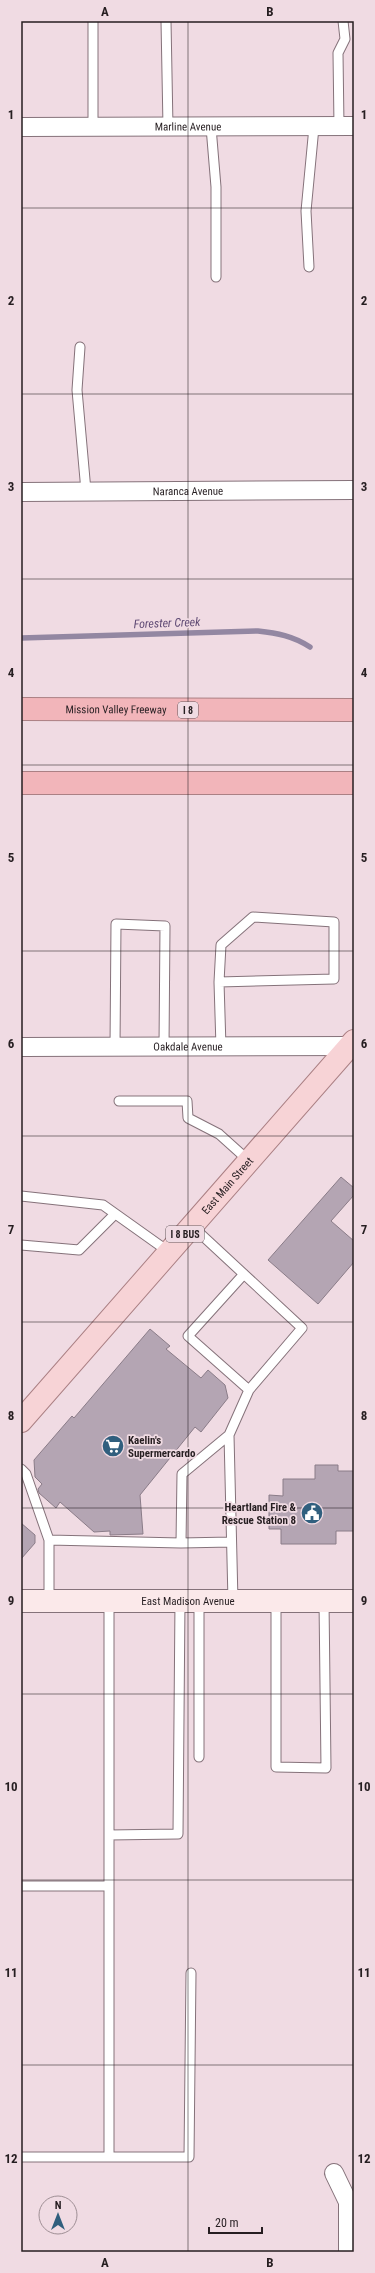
<svg xmlns="http://www.w3.org/2000/svg" width="375" height="2273" font-family="'Roboto Condensed',sans-serif">
	<rect width="100%" height="100%" fill="#f0dbe3"/>
	<g fill="none" stroke-linecap="round" stroke-linejoin="round">
		<path stroke="#9387a2" stroke-width="5.5" d="M21 638 258 631C277 633 293 636 310 647"/>
	</g>
	<path fill="#b4a5b3" stroke="#8a7c88" d="M341 1177 354 1188V1195L331 1221 354 1241V1262L318 1304 268 1260Z
		M150 1329 170 1346 166 1349 201 1378 208 1370 225 1385 228 1398 201 1432 195 1427 140 1495 143 1534 110 1535V1531L94 1532 60 1502 56 1508 39 1493 38 1489 42 1484 35 1477 34 1460 72 1416 74 1418Z
		M315 1465H338V1471H354V1531H336V1544H281V1529H269V1495L283 1496V1479H315Z
		M21 1523 35 1535V1543L21 1559Z"/>
	<g fill="none" stroke-linecap="round" stroke-linejoin="round">
		<g stroke="#85727a" stroke-width="11">
			<path id="lane" d="M93 21V127
				M166 21 168 127
				M339 126 338 53 345 39 343 21
				M211 127 216 187V277
				M309 267 306 211 314 127
				M80 347 77 390 86 491
				M219 982 334 979V922L253 917 221 945 219 982 221 1047
				M115 1047 116 924 165 926 164 1047
				M119 1101H187L188 1118 219 1134 249 1161
				M21 1196 103 1205 169 1252
				M192 1226 302 1328 249 1390 229 1435 233 1601
				M21 1245 79 1250 115 1214
				M244 1274 188 1336 249 1390
				M229 1435 182 1474 181 1543 231 1542
				M21 1469 26 1474 49 1540 181 1543
				M49 1601V1540
				M109 1601V2157
				M199 1601V1757
				M276 1601V1767L326 1768 324 1601
				M109 1835 178 1834 180 1601
				M21 1886H109
				M21 2157H189L191 1973"/>
		</g>
		<g stroke="#85727a" stroke-width="20">
			<g id="street">
				<path id="s1" d="M21 127 354 126"/>
				<path id="s2" d="M21 492 354 490"/>
				<path id="s3" d="M21 1047 354 1046"/>
				<path d="M334 2173 348 2202V2252"/>
			</g>
		</g>
		<g stroke="#85727a" stroke-width="24">
			<g id="secondary">
				<path id="s4" d="M21 1601H354"/>
			</g>
		</g>
		<g stroke="#ab8084" stroke-width="24">
			<g id="primary">
				<path id="s5" d="M21 1421 354 1041"/>
			</g>
		</g>
		<g stroke="#ab8084" stroke-width="24">
			<g id="highway">
				<path id="s6" d="M21 709 354 710"/>
				<path d="M21 783H354"/>
			</g>
		</g>
		<use href="#lane" stroke="#fff" stroke-width="9"/>
		<use href="#street" stroke="#fff" stroke-width="18"/>
		<use href="#secondary" stroke="#fbe9ea" stroke-width="22"/>
		<use href="#primary" stroke="#f7d3d6" stroke-width="22"/>
		<use href="#highway" stroke="#f2b5ba" stroke-width="22"/>
	</g>
	<path fill="none" stroke="#261e21" stroke-width="1" stroke-opacity="0.55" d="M188 21V2252M21 208H354M21 394H354M21 579H354M21 765H354M21 951H354M21 1136H354M21 1322H354M21 1508H354M21 1694H354M21 1880H354M21 2065H354"/>
	<defs>
		<g id="supermarket-disc" transform="scale(1.15)"><circle r="9.5" fill="#305f7e" stroke="#f0dbe3"/><path d="M-6-5.5h2.5l.6 2H6L4.5 2H-2.5L-4.4-4H-6ZM-1.5 3.2a1.3 1.3 0 1 0 .1 0ZM3 3.2a1.3 1.3 0 1 0 .1 0Z" fill="#fff"/></g>
		<g id="civic-disc" transform="scale(1.15)"><circle r="9.5" fill="#305f7e" stroke="#f0dbe3"/><path d="M-.6-6.5H3V-4.5H.6V-3L4-1V1h2V6H-6V1h2V-1L-.6-3ZM-1.2 2.5V6h2.4V2.5Z" fill="#fff"/></g>
	</defs>
	<g fill-rule="evenodd">
		<use href="#supermarket-disc" x="113" y="1446"/>
		<use href="#civic-disc" x="312" y="1513"/>
	</g>
	<g text-anchor="middle" dominant-baseline="central" stroke-width="3.5" stroke-linejoin="round" paint-order="stroke">
		<g fill="#f0dbe3" stroke="#63575b" stroke-width="1">
			<rect x="178" y="702" width="20" height="16" rx="3"/>
			<rect x="166" y="1226" width="38" height="16" rx="3"/>
		</g>
		<g font-size="10" font-weight="bold" fill="#261e21">
			<text x="188" y="710">I 8</text>
			<text x="185" y="1234">I 8 BUS</text>
		</g>
		<g font-size="11" fill="#261e21" stroke="#f0dbe3">
			<text stroke="none"><textPath href="#s1" startOffset="167">Marline Avenue</textPath></text>
			<text stroke="none"><textPath href="#s2" startOffset="167">Naranca Avenue</textPath></text>
			<text stroke="none"><textPath href="#s6" startOffset="95">Mission Valley Freeway</textPath></text>
			<text stroke="none"><textPath href="#s3" startOffset="167">Oakdale Avenue</textPath></text>
			<text stroke="none"><textPath href="#s5" startOffset="313">East Main Street</textPath></text>
			<text stroke="none"><textPath href="#s4" startOffset="167">East Madison Avenue</textPath></text>
		</g>
		<g font-size="11" font-weight="bold" fill="#261e21" stroke="#f0dbe3" text-anchor="start">
			<text x="128" y="1440">Kaelin's<tspan x="128" dy="13">Supermercardo</tspan></text>
			<text x="296" y="1507" text-anchor="end">Heartland Fire &amp;<tspan x="296" dy="13">Rescue Station 8</tspan></text>
		</g>
		<g font-size="12" font-style="italic" fill="#5e4973" stroke="#f0dbe3">
			<text transform="translate(167 623) rotate(-2)">Forester Creek</text>
		</g>
	</g>
	<rect width="375" height="2273" fill="none" stroke="#f0dbe3" stroke-width="44"/>
	<g transform="translate(58 2215)"><circle r="19" fill="#f0dbe3" stroke="#9f8f95"/>
	<path d="M0-3L7 15L0 10L-7 15Z" fill="#305f7e"/>
	<text y="-6" font-size="11" font-weight="bold" text-anchor="middle" fill="#261e21">N</text>
	</g>
	<path d="M209 2227v6h53v-6" fill="none" stroke="#261e21" stroke-width="2"/>
	<text x="215" y="2227" font-size="12" fill="#261e21" stroke="#f0dbe3" stroke-width="3" paint-order="stroke">20 m</text>
	<rect x="22" y="22" width="331" height="2229" fill="none" stroke="#261e21" stroke-width="1.5"/>
	<g font-size="13" text-anchor="middle" font-weight="bold" fill="#261e21">
		<text x="105" y="16">A</text>
		<text x="270" y="16">B</text>
		<text x="11" y="119">1</text>
		<text x="364" y="119">1</text>
		<text x="11" y="305">2</text>
		<text x="364" y="305">2</text>
		<text x="11" y="491">3</text>
		<text x="364" y="491">3</text>
		<text x="11" y="677">4</text>
		<text x="364" y="677">4</text>
		<text x="11" y="862">5</text>
		<text x="364" y="862">5</text>
		<text x="11" y="1048">6</text>
		<text x="364" y="1048">6</text>
		<text x="11" y="1234">7</text>
		<text x="364" y="1234">7</text>
		<text x="11" y="1420">8</text>
		<text x="364" y="1420">8</text>
		<text x="11" y="1605">9</text>
		<text x="364" y="1605">9</text>
		<text x="11" y="1791">10</text>
		<text x="364" y="1791">10</text>
		<text x="11" y="1977">11</text>
		<text x="364" y="1977">11</text>
		<text x="11" y="2163">12</text>
		<text x="364" y="2163">12</text>
		<text x="105" y="2267">A</text>
		<text x="270" y="2267">B</text>
	</g>
</svg>
